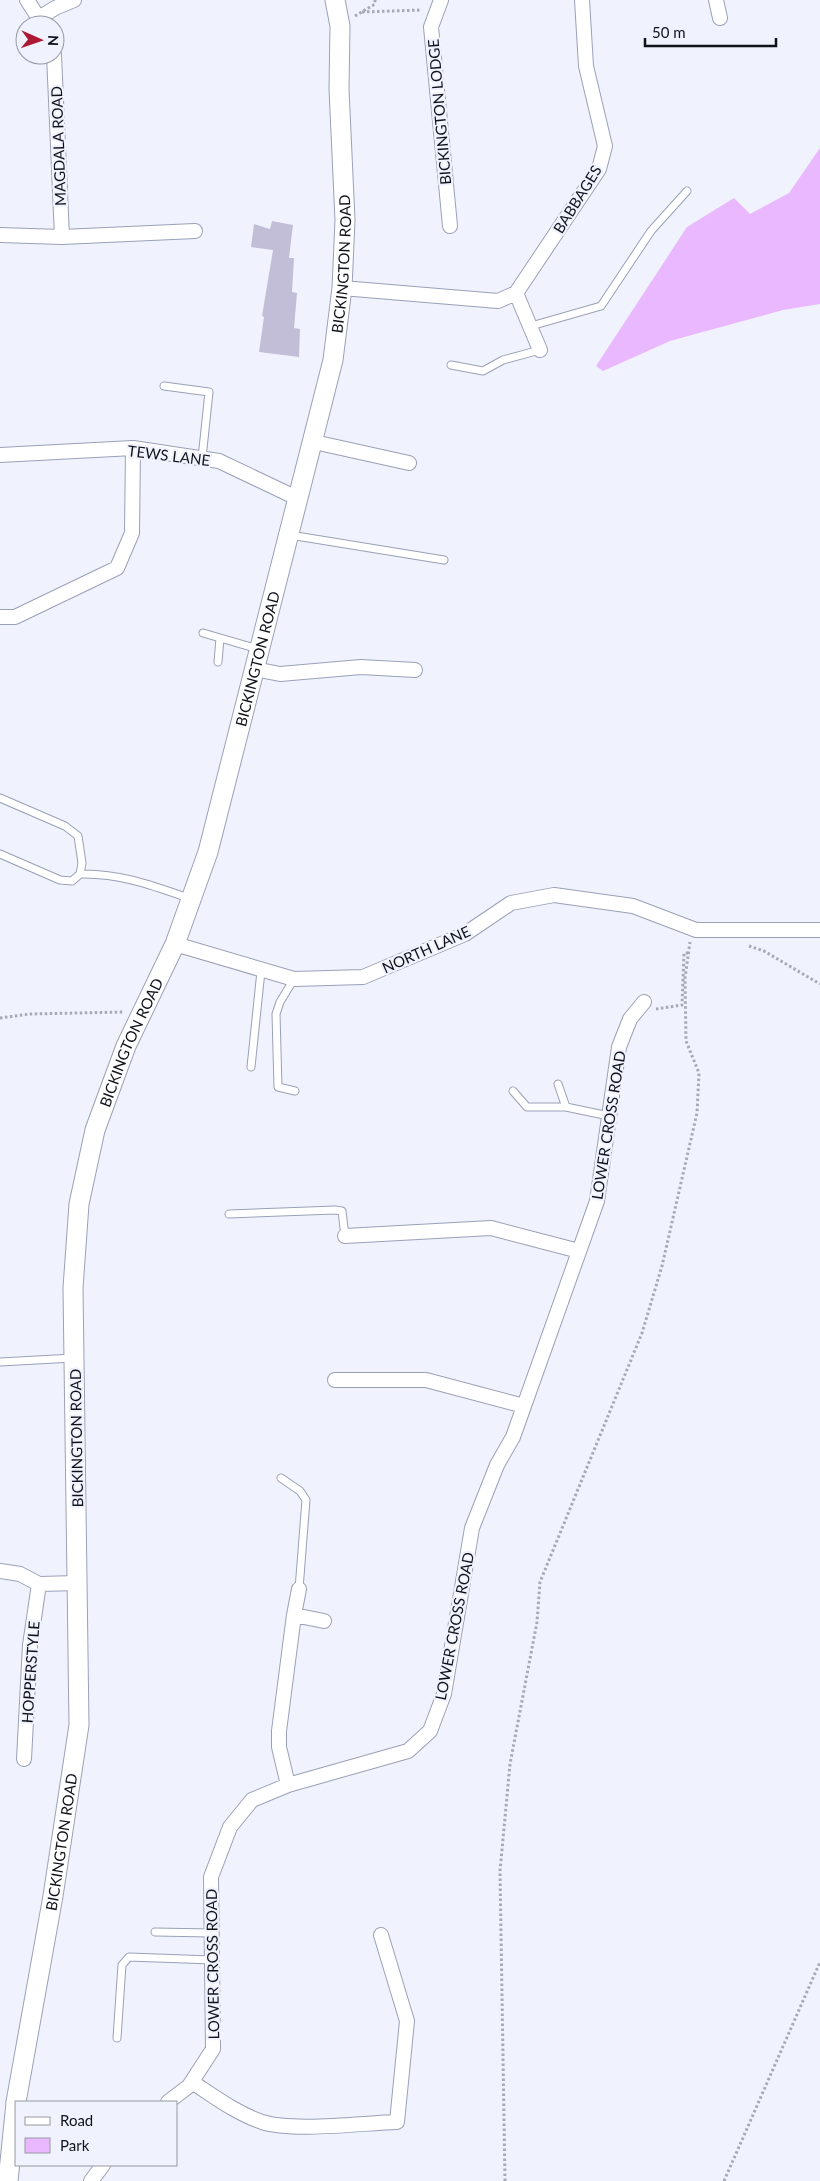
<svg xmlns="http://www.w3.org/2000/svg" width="820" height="2181" font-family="Lato,sans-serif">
	<rect width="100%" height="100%" fill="#f0f3fd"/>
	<path fill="#e9b8fe" d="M820 148V304L783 310 670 341 603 371 596 366 687 227 734 198 750 214 789 193Z"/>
	<path fill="#c3bed7" d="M272 221 293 225 289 258H294L292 292 297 293 294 328 300 329 299 357 259 352 264 317 262 316 273 250 251 247 254 224 270 229Z"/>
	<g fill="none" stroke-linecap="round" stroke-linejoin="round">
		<g stroke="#9aa0b7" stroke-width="9">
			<path id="service" d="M531 326 601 306 651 231 687 191
				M451 365 483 371 503 360 540 350
				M164 386 209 392 202 458
				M290 535 444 560
				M203 633 258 649
				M218 662 220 638
				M0 798 65 826 78 836 82 863 80 874 72 881 60 880 0 854
				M80 874C120 873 154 886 191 899
				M294 979 280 1002 276 1014 278 1087 295 1091
				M251 1067 261 971
				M558 1084 566 1107
				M513 1091 527 1107H566L609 1116
				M229 1214 335 1210 342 1211 345 1236
				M0 1362 73 1358
				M281 1478 300 1491 306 1500 299 1589
				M155 1932 211 1933
				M117 2038 122 1965 129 1957 212 1960"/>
		</g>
		<g stroke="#9aa0b7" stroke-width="16">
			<path id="minor" d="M27 0 43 25
				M441 0 431 27 450 226
				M716 0 720 18
				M39 18 55 8 74 0
				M54 55 62 237 195 231
				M0 235 62 237
				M342 288 498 301 516 293 599 169 605 146 586 66 582 0
				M516 293 540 350
				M314 442 409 463
				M0 455 133 448 219 461 299 499
				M0 617H15L117 568 132 533 133 448
				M255 669 280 674 361 667 415 670
				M175 944 294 979 363 977 465 934 511 903 554 895 633 906 696 930H820
				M345 1236 491 1228 579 1251
				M335 1380H426L524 1406
				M0 1571 20 1574 39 1584 78 1583
				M299 1589 294 1615 324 1621
				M24 1759 30 1645 39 1584
				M288 1785 279 1747V1731L294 1615
				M192 2082C215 2097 236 2113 262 2122 294 2132 362 2123 397 2122L407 2021 381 1935
				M168 2102 189 2086 213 2049 211 1877 230 1827 252 1800 288 1785 408 1751 430 1731 444 1694 472 1528 497 1465 513 1437 597 1201 619 1047 630 1019 644 1002
				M91 2181 103 2165"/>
		</g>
		<g stroke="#9aa0b7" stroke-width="21">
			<g id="secondary">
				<path id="s1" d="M16 2102 53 1896 79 1725 73 1288 79 1204 95 1130 126 1046 175 944 208 852 333 360 342 288 345 220 339 89 340 26 335 0"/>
				<path d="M8 2181 16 2103"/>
			</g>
		</g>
		<path stroke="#a7aab3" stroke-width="3" stroke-dasharray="2.5 2.5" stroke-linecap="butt" d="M362 12 422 10
			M355 16 375 4V0
			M749 946 764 951 820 984
			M656 1009 682 1005 684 953H689
			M0 1018 30 1014 124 1012
			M505 2181 500 1871 510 1764 537 1622 540 1582 642 1333 662 1266 697 1113 699 1073 686 1041 685 978 690 942
			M724 2181 820 1962"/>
		<use href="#service" stroke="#fff" stroke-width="7"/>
		<use href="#minor" stroke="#fff" stroke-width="14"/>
		<use href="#secondary" stroke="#fff" stroke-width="19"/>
	</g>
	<g text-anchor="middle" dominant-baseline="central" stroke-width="4.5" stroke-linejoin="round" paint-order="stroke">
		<g font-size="15" fill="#10121a" stroke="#f0f3fd">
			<text transform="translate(439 112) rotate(-95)">BICKINGTON LODGE</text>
			<text transform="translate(58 146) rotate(-92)">MAGDALA ROAD</text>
			<text transform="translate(577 199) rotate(-58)">BABBAGES</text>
			<text stroke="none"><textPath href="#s1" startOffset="1884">BICKINGTON ROAD</textPath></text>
			<text transform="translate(169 455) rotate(7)">TEWS LANE</text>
			<text stroke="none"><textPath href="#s1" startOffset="1479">BICKINGTON ROAD</textPath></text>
			<text transform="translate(426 949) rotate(-24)">NORTH LANE</text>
			<text stroke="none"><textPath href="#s1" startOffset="1074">BICKINGTON ROAD</textPath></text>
			<text transform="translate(608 1125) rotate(-81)">LOWER CROSS ROAD</text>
			<text transform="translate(76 1438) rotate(-91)">BICKINGTON ROAD</text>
			<text transform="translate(454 1626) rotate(-79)">LOWER CROSS ROAD</text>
			<text transform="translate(30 1672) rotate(-86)">HOPPERSTYLE</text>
			<text stroke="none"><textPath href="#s1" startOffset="264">BICKINGTON ROAD</textPath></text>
			<text transform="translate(212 1964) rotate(-91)">LOWER CROSS ROAD</text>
		</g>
	</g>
	<rect x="15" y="2101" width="162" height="65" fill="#f0f3fd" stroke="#9699a2"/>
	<rect x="25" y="2117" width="25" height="8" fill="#ffffff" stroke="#9699a2"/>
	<text x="60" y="2126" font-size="15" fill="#10121a">Road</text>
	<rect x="25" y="2138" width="25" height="15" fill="#e9b8fe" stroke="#9699a2"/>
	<text x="60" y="2151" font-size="15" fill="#10121a">Park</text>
	<g transform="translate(40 40) rotate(92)"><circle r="24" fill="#f0f3fd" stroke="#9699a2"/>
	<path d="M0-4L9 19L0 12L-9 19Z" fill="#ad1934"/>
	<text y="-8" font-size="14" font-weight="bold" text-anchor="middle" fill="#10121a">N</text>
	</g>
	<path d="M645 38v8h131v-8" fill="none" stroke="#10121a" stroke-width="2.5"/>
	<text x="652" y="38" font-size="15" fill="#10121a" stroke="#f0f3fd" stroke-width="4" paint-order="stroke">50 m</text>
</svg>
